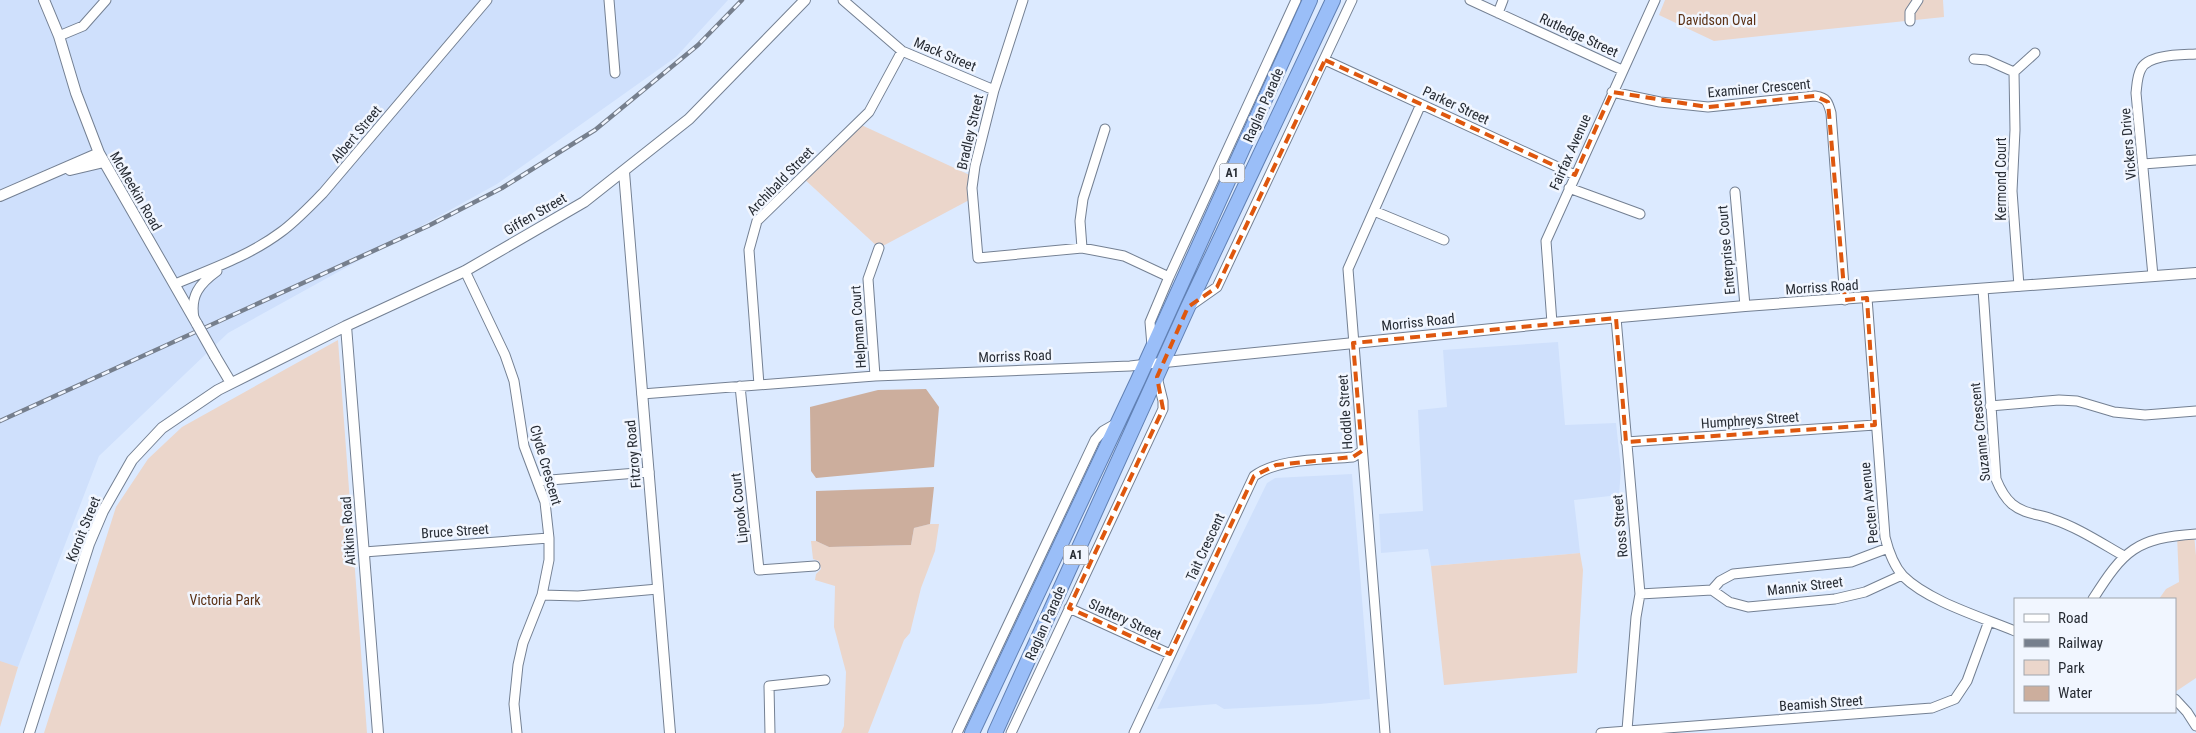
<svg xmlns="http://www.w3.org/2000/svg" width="2196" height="733" font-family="'Roboto Condensed',sans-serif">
	<rect width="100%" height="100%" fill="#dceaff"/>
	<path fill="#cfe0fc" d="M0 0H728L676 57 497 184 228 333 99 456 18 667 0 662Z
		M1558 342 1565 425 1616 423 1621 469 1619 495 1574 500 1580 553 1431 566 1428 549 1381 553 1379 514 1423 511 1418 410 1447 407 1443 350Z
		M1352 474 1370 699 1320 704 1224 709 1216 704 1157 709 1267 483 1275 478Z"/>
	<path fill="#ebd6cb" d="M1665 0H1943L1944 17 1714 41 1659 15Z
		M857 123 974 177 973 198 879 248 802 177Z
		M338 340 367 733H44L116 507 148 459 182 427Z
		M930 524H939L935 551 921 588 910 633 904 640 868 733H841L844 726 846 672 834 627 835 586 815 580 816 574 821 569 819 561 813 559 811 541H816L829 547 911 545 914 528Z
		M2194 534 2196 556V678L2175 692V599H2159L2166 589 2179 582 2177 535Z
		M1580 553 1583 570 1577 673 1444 685 1431 566Z
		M0 661 18 667 0 727Z"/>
	<path fill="#ccae9d" d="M926 389 939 407 934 467 816 478 811 471 810 407 878 390Z
		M934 487 930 524 914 528 911 545 829 547 816 541V491Z"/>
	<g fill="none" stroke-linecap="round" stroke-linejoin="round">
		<g stroke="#748093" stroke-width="11">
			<path id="minor" d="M609 0 615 73
				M843 0 902 51 994 90
				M1023 0 994 90 975 166 972 188 978 258 1082 248 1124 256 1169 277
				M1470 0 1622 70
				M1498 13 1503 0
				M1910 21V12L1918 0
				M59 36 83 26 106 0
				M1974 59 1987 60 2014 72
				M1325 60 1575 175
				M1612 92 1660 102 1708 107 1815 96C1827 98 1828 102 1831 113L1845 300
				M2143 164 2196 160
				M1569 188 1640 214
				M1735 192 1745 306
				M1374 211 1444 240
				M1082 248 1080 221 1083 199 1105 129
				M465 271 505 355 514 381 524 446 545 502 549 538V560L542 595 523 643 518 665 514 704 517 733
				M2153 276 2136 93C2137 85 2137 76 2141 69 2148 54 2182 55 2196 54
				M175 284C211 269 249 256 281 232 296 221 310 206 323 193L487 0
				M2019 286 2012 191 2015 130 2014 72 2035 53
				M1983 289 1996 479C2000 489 2004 497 2012 504 2024 514 2038 514 2052 519 2077 527 2101 543 2124 556
				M1867 298 1885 537C1888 549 1894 566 1903 576 1928 601 1981 617 2015 631
				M1190 306 1217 287 1352 0
				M194 318C190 296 199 284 217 271
				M1616 318 1640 594 1636 617 1627 730
				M1552 323 1546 241 1655 0
				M1152 346 1150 322 1169 277 1296 0
				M875 376 868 279 879 248
				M759 385 749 250 757 221 869 112 902 51
				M740 386 759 570 815 566
				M642 394 875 376 1130 366 1165 362
				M1990 406 2059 400 2077 401 2114 412 2145 415 2196 411
				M1626 442 1875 425
				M538 481 649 472
				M364 552 549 538
				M1712 590 1720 581 1733 574 1851 562 1888 548
				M1640 594 1712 590 1729 602 1748 607 1835 599 1865 592 1902 575
				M542 595 578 596 658 589
				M2093 599C2124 550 2136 538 2196 534
				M1069 608 1170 654
				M2175 699 2187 712 2196 726
				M770 733 769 686 825 680
				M957 733 1095 440 1103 431 1117 423
				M1011 733 1163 409V401L1157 377
				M1134 733 1254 476C1278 458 1323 460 1353 457L1362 451
				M1385 733 1348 269 1421 104
				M1601 733 1932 708 1955 699 1967 681 1989 621"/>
		</g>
		<g stroke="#748093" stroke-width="12">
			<path id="tertiary" d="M44 0 59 36 76 93 99 153 197 324
				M70 170 104 162
				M624 172 670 733
				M0 196 99 153
				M346 326 378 733
				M215 356 231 383
				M1165 362 1552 323 1745 306 2196 273
				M29 733 89 544 103 511 132 460 162 428 218 390 346 326 465 271 584 202 689 119 805 0"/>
		</g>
		<g stroke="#6180b3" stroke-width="16">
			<path id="trunk" d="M972 733 1138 380 1310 0
				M995 733 1188 307 1333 0"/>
		</g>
		<use href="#minor" stroke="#fff" stroke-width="9"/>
		<use href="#tertiary" stroke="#fff" stroke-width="10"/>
		<use href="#trunk" stroke="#9abef8" stroke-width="14"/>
		<g stroke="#767f8d" stroke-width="4.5">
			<path id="rail" d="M0 421 428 226 502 188 595 130 698 45 742 0"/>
		</g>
		<use href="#rail" stroke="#f1f6ff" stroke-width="2.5" stroke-dasharray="8" stroke-linecap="butt"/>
		<g stroke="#748093" stroke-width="12" stroke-linecap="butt">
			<path id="tertiary-bridge" d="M197 324 215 356"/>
		</g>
		<use href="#tertiary-bridge" stroke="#fff" stroke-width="10"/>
	</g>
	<path fill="none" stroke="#de570e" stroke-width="4" stroke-dasharray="10 6" stroke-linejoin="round" d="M1325 60 1575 175 1612 92 1708 107 1815 96 1828 102 1845 300 1867 298 1875 425 1626 442 1616 318 1353 343 1362 451 1353 457 1276 465 1254 476 1170 654 1069 608 1163 409 1157 377 1188 307 1217 287Z"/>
	<g text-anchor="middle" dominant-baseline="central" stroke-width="5" stroke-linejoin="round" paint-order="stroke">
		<g fill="#f1f6ff" stroke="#646971" stroke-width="1">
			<rect x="1219.5" y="163.5" width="25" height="19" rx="4"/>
			<rect x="1063.5" y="545.5" width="25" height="19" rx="4"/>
		</g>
		<g font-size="12" font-weight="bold" fill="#272c34">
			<text x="1232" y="173">A1</text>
			<text x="1076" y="555">A1</text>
		</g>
		<g font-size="14" fill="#5b3115" stroke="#f1f6ff">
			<text x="1717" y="20">Davidson Oval</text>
			<text x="225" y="600">Victoria Park</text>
		</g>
		<g font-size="14" fill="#272c34" stroke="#f1f6ff">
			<text transform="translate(1579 35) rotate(25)">Rutledge Street</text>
			<text transform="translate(945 54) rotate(23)">Mack Street</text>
			<text transform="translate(1759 88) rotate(-5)">Examiner Crescent</text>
			<text transform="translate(1263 105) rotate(-66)">Raglan Parade</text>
			<text transform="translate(1456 105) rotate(25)">Parker Street</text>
			<text transform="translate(970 132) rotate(-77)">Bradley Street</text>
			<text transform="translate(356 134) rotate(-50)">Albert Street</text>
			<text transform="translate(2128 144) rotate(-95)">Vickers Drive</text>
			<text transform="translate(1570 152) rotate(-66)">Fairfax Avenue</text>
			<text transform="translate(2001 179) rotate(-90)">Kermond Court</text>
			<text transform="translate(780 181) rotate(-46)">Archibald Street</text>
			<text transform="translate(136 191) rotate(60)">McMeekin Road</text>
			<text transform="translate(535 214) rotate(-30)">Giffen Street</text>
			<text transform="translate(1726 250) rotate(-95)">Enterprise Court</text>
			<text transform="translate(1822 287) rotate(-4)">Morriss Road</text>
			<text transform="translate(1418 322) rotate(-6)">Morriss Road</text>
			<text transform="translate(858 327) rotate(-94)">Helpman Court</text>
			<text transform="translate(1015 356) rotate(-2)">Morriss Road</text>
			<text transform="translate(1345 412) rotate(-94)">Hoddle Street</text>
			<text transform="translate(1750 420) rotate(-4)">Humphreys Street</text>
			<text transform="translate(1980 432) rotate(-96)">Suzanne Crescent</text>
			<text transform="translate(633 454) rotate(-95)">Fitzroy Road</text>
			<text transform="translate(546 465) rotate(74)">Clyde Crescent</text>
			<text transform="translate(1869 503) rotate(-96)">Pecten Avenue</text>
			<text transform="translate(739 508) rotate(-96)">Lipook Court</text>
			<text transform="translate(1620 526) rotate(-95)">Ross Street</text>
			<text transform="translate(83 529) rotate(-68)">Koroit Street</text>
			<text transform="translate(348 531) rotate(-94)">Aitkins Road</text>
			<text transform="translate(455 531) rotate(-4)">Bruce Street</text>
			<text transform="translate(1205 547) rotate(-65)">Tait Crescent</text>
			<text transform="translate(1805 586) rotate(-7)">Mannix Street</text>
			<text transform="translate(1125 619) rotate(25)">Slattery Street</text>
			<text transform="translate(1045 623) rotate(-66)">Raglan Parade</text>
			<text transform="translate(1821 703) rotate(-4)">Beamish Street</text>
		</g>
	</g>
	<rect x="2014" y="598" width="162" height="115" fill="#f1f6ff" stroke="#a0a5ae"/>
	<rect x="2024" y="614" width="25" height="8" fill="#ffffff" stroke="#a0a5ae"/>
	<text x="2058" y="623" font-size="15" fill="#272c34">Road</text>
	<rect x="2024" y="639" width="25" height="8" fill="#767f8d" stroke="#a0a5ae"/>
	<text x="2058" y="648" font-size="15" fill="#272c34">Railway</text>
	<rect x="2024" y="660" width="25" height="15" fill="#ebd6cb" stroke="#a0a5ae"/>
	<text x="2058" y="673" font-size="15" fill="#272c34">Park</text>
	<rect x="2024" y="686" width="25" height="15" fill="#ccae9d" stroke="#a0a5ae"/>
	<text x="2058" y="698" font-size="15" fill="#272c34">Water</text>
</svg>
